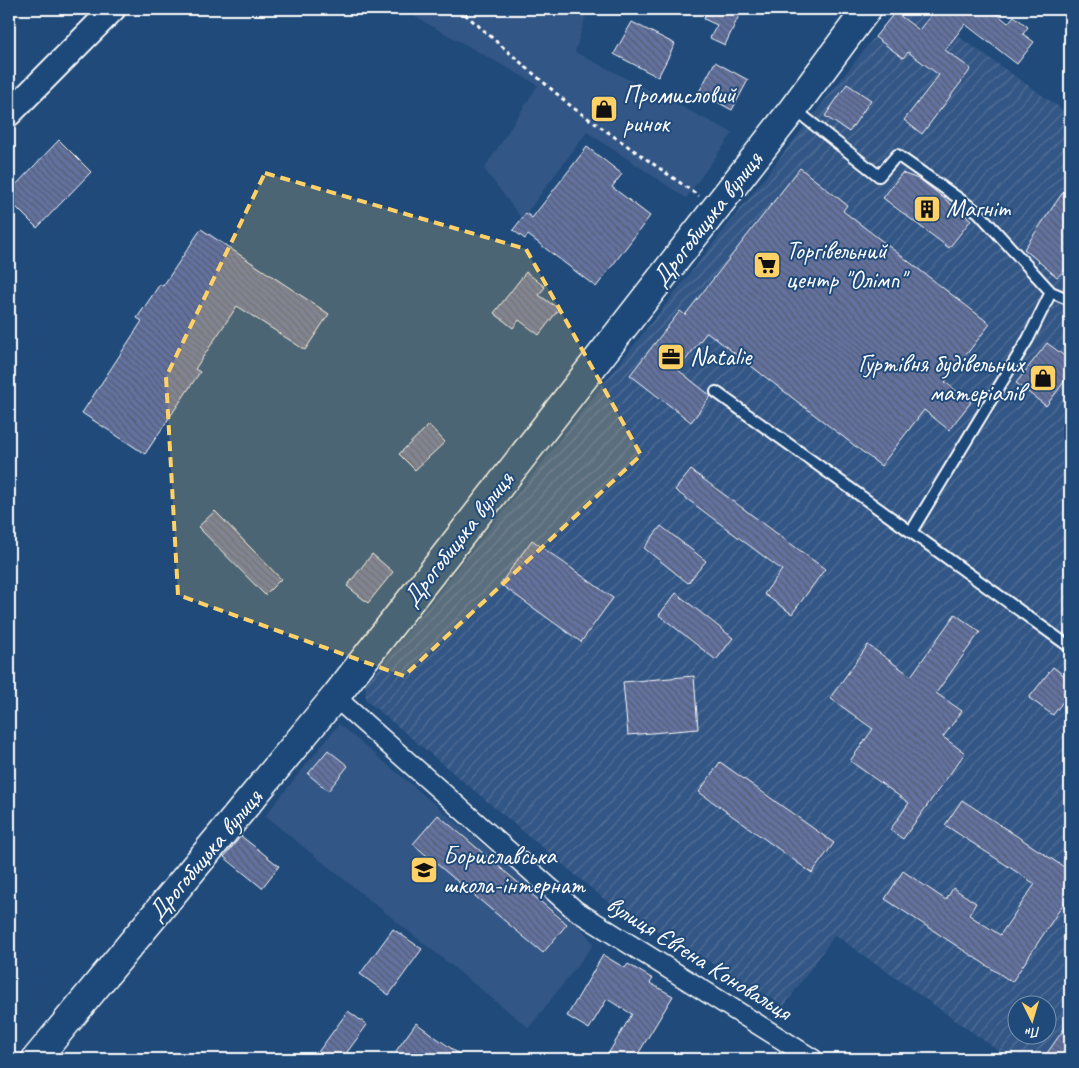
<svg xmlns="http://www.w3.org/2000/svg" width="1079" height="1068" font-family="Caveat,sans-serif">
	<defs>
		<pattern id="industrial-furrows" width="10" height="10" patternUnits="userSpaceOnUse" patternTransform="scale(1.25)"><rect width="10" height="10" fill="#335685"/><path d="M-1 1l2-2M0 10L10 0M9 11l2-2" fill="none" stroke="#526f97"/></pattern>
		<pattern id="building-back-hatch" width="6" height="6" patternUnits="userSpaceOnUse" patternTransform="scale(1.25)"><rect width="6" height="6" fill="#62719f"/><path d="M-1 5l2 2M0 0l6 6M5-1l2 2" fill="none" stroke="#565d71"/></pattern>
	</defs>
	<rect width="100%" height="100%" fill="#1f4a7a"/>
	<filter id="ink" filterUnits="userSpaceOnUse"><feTurbulence type="fractalNoise" baseFrequency=".02" numOctaves="2"/><feDisplacementMap in="SourceGraphic" scale="10" xChannelSelector="R" yChannelSelector="G"/><feConvolveMatrix kernelMatrix="1 2 1 2 8 2 1 2 1" color-interpolation-filters="sRGB"/></filter>
	<g filter="url(#ink)">
		<path fill="#335685" d="M401 9H588L575 52 733 133 686 198 587 132 522 219 484 169 538 85Z
			M339 724 579 925 594 944 529 1028 265 816Z"/>
		<path fill="url(#industrial-furrows)" fill-rule="evenodd" d="M896 9H920L1070 115V1059H1010L835 935 784 1006 604 899 366 700 365 685 538 468ZM1016 1006H1046V1036H1016Z"/>
		<path fill="url(#building-back-hatch)" stroke="#fff" d="M708 9H742L725 45 710 38 717 25 704 19Z
			M936 9H991L1008 23 1014 16 1028 27 1023 34 1034 42 1017 64 965 24 945 50 971 69 922 134 904 120 939 75 908 52 903 58 875 37 895 12 919 30Z
			M632 22 675 44 658 77 614 54Z
			M715 62 748 80 732 110 699 92Z
			M847 84 871 100 849 132 825 116Z
			M59 140 91 172 37 228 9 200V192Z
			M587 147 622 174 612 187 650 216 596 287 528 235 525 239 513 230 526 213 532 218Z
			M800 168 847 205 843 211 990 324 945 382 971 402 949 430 924 410 881 466 707 332 678 370 711 396 691 422 630 375 680 311 685 315Z
			M902 173 921 180 971 220 949 248 883 198Z
			M1070 182V266L1057 277 1024 249Z
			M201 229 329 314 305 350 237 306 195 369 200 372 145 454 82 413 142 321 137 318 160 284 163 286Z
			M526 272 545 287 539 295 559 309 539 335 519 320 513 328 494 313Z
			M1047 343 1070 360V374L1046 406 1016 383Z
			M429 425 445 442 415 470 399 454Z
			M691 470 825 569 792 614 764 594 782 570 675 490Z
			M215 511 281 579 265 595 198 527Z
			M661 526 706 561 688 583 644 548Z
			M532 540 613 598 581 642 500 584Z
			M372 554 393 572 368 603 347 586Z
			M676 593 733 638 716 660 659 615Z
			M955 614 980 632 936 693 962 711 943 737 965 753 903 839 890 830 909 803 850 761 873 729 830 698 868 645 911 676Z
			M1053 667 1070 680V692L1053 715 1029 698Z
			M694 676 698 729 628 735 623 682Z
			M328 750 348 766 328 791 308 774Z
			M720 762 834 843 812 873 699 792Z
			M962 800 1070 871V907L1064 903 1012 982 885 899 903 871 946 900 953 888 976 903 969 915 1000 935 1035 884 945 825Z
			M438 815 567 924 543 953 413 844Z
			M241 836 279 866 262 888 224 857Z
			M393 929 422 949 389 995 360 974Z
			M603 955 625 968 628 964 653 979 650 983 673 996 635 1059H605L632 1014 607 999 589 1029 567 1016Z
			M348 1011 367 1025 342 1059H313Z
			M1070 1020V1059H1043Z
			M416 1023 466 1059H407L396 1051Z"/>
		<g fill="none" stroke-linecap="round" stroke-linejoin="round">
			<g stroke="#fff" stroke-width="14">
				<path id="service" d="M794 109 879 176 897 155 978 212 1051 292 1070 300
					M1051 292 1028 339 911 532 1070 647
					M716 392 911 532"/>
			</g>
			<g stroke="#fff" stroke-width="22">
				<path id="minor" d="M335 697 575 910 813 1059"/>
			</g>
			<g stroke="#fff" stroke-width="28">
				<path id="tertiary" d="M9 114 113 9"/>
			</g>
			<g stroke="#fff" stroke-width="31">
				<path id="secondary" d="M36 1059 335 697 793 109 867 9"/>
			</g>
			<path stroke="#fff" stroke-width="3" stroke-dasharray="4 4" stroke-linecap="butt" d="M459 9 572 107 699 196"/>
			<use href="#service" stroke="#1f4a7a" stroke-width="10"/>
			<use href="#minor" stroke="#1f4a7a" stroke-width="19"/>
			<use href="#tertiary" stroke="#1f4a7a" stroke-width="24"/>
			<use href="#secondary" stroke="#1f4a7a" stroke-width="28"/>
		</g>
	</g>
	<path fill="#ffd166" fill-opacity="0.2" stroke="#ffd166" stroke-width="4" stroke-dasharray="10 6" stroke-linejoin="round" d="M265 173 526 249 641 455 404 676 178 595 166 377Z"/>
	<defs>
		<g id="shop-square" transform="scale(1.4375)"><rect x="-9" y="-9" width="18" height="18" rx="4" fill="#ffd166" stroke="#1f4a7a"/><path d="M-5-2.5h2.3a2.7 3.5 0 0 1 5.4 0H5L5.5 6h-11ZM-1.5-2.5h3a1.5 2.3 0 0 0-3 0Z" fill="#111"/></g>
		<g id="building-square" transform="scale(1.4375)"><rect x="-9" y="-9" width="18" height="18" rx="4" fill="#ffd166" stroke="#1f4a7a"/><path d="M-4-6H4V6H1V3H-1V6H-4ZM-2.5-4.3h1.7v1.8h-1.7ZM.8-4.3h1.7v1.8H.8ZM-2.5-1h1.7V.8h-1.7ZM.8-1h1.7V.8H.8Z" fill="#111"/></g>
		<g id="supermarket-square" transform="scale(1.4375)"><rect x="-9" y="-9" width="18" height="18" rx="4" fill="#ffd166" stroke="#1f4a7a"/><path d="M-6-5.5h2.5l.6 2H6L4.5 2H-2.5L-4.4-4H-6ZM-1.5 3.2a1.3 1.3 0 1 0 .1 0ZM3 3.2a1.3 1.3 0 1 0 .1 0Z" fill="#111"/></g>
		<g id="office-square" transform="scale(1.4375)"><rect x="-9" y="-9" width="18" height="18" rx="4" fill="#ffd166" stroke="#1f4a7a"/><path d="M-6-3h4V-5.5h4V-3h4V5H-6ZM-1-4.5V-3h2v-1.5ZM-6 0V1H6V0Z" fill="#111"/></g>
		<g id="school-square" transform="scale(1.4375)"><rect x="-9" y="-9" width="18" height="18" rx="4" fill="#ffd166" stroke="#1f4a7a"/><path d="M0-5L7-2L0 1L-7-2ZM-4 1L0 2.5L4 1V4Q0 6-4 4Z" fill="#111"/></g>
	</defs>
	<g fill-rule="evenodd">
		<use href="#shop-square" x="604" y="109"/>
		<use href="#building-square" x="927" y="209"/>
		<use href="#supermarket-square" x="767" y="265"/>
		<use href="#office-square" x="671" y="357"/>
		<use href="#shop-square" x="1043" y="378"/>
		<use href="#school-square" x="424" y="870"/>
	</g>
	<g text-anchor="middle" dominant-baseline="central" stroke-width="4" stroke-linejoin="round" paint-order="stroke">
		<g font-size="25" fill="#fff" stroke="#1f4a7a" text-anchor="start">
			<text x="623" y="95">Промисловий<tspan x="623" dy="29">ринок</tspan></text>
			<text x="946" y="209">Магніт</text>
			<text x="786" y="251">Торгівельний<tspan x="786" dy="29">центр "Олімп"</tspan></text>
			<text x="690" y="357">Natalie</text>
			<text x="1024" y="364" text-anchor="end">Гуртівня будівельних<tspan x="1024" dy="29">матеріалів</tspan></text>
			<text x="443" y="856">Бориславська<tspan x="443" dy="29">школа-інтернат</tspan></text>
		</g>
		<g font-size="25" fill="#fff" stroke="#1f4a7a">
			<text transform="translate(707 219) rotate(-52)">Дрогобицька вулиця</text>
			<text transform="translate(458 539) rotate(-52)">Дрогобицька вулиця</text>
			<text transform="translate(205 855) rotate(-50)">Дрогобицька вулиця</text>
			<text transform="translate(699 958) rotate(32)">вулиця Євгена Коновальця</text>
		</g>
	</g>
	<rect width="1079" height="1068" fill="none" stroke="#1f4a7a" stroke-width="30"/>
	<rect x="15" y="15" width="1049" height="1038" fill="none" stroke="#fff" stroke-width="2" filter="url(#ink)"/>
	<g transform="translate(1032 1020) rotate(175)"><circle r="24" fill="#1f4a7a" stroke="#7992af"/>
	<path d="M0-4L9 19L0 12L-9 19Z" fill="#ffd166"/>
	<text y="-8" font-size="14" font-weight="bold" text-anchor="middle" fill="#ffffff">Пн</text>
	</g>
</svg>
